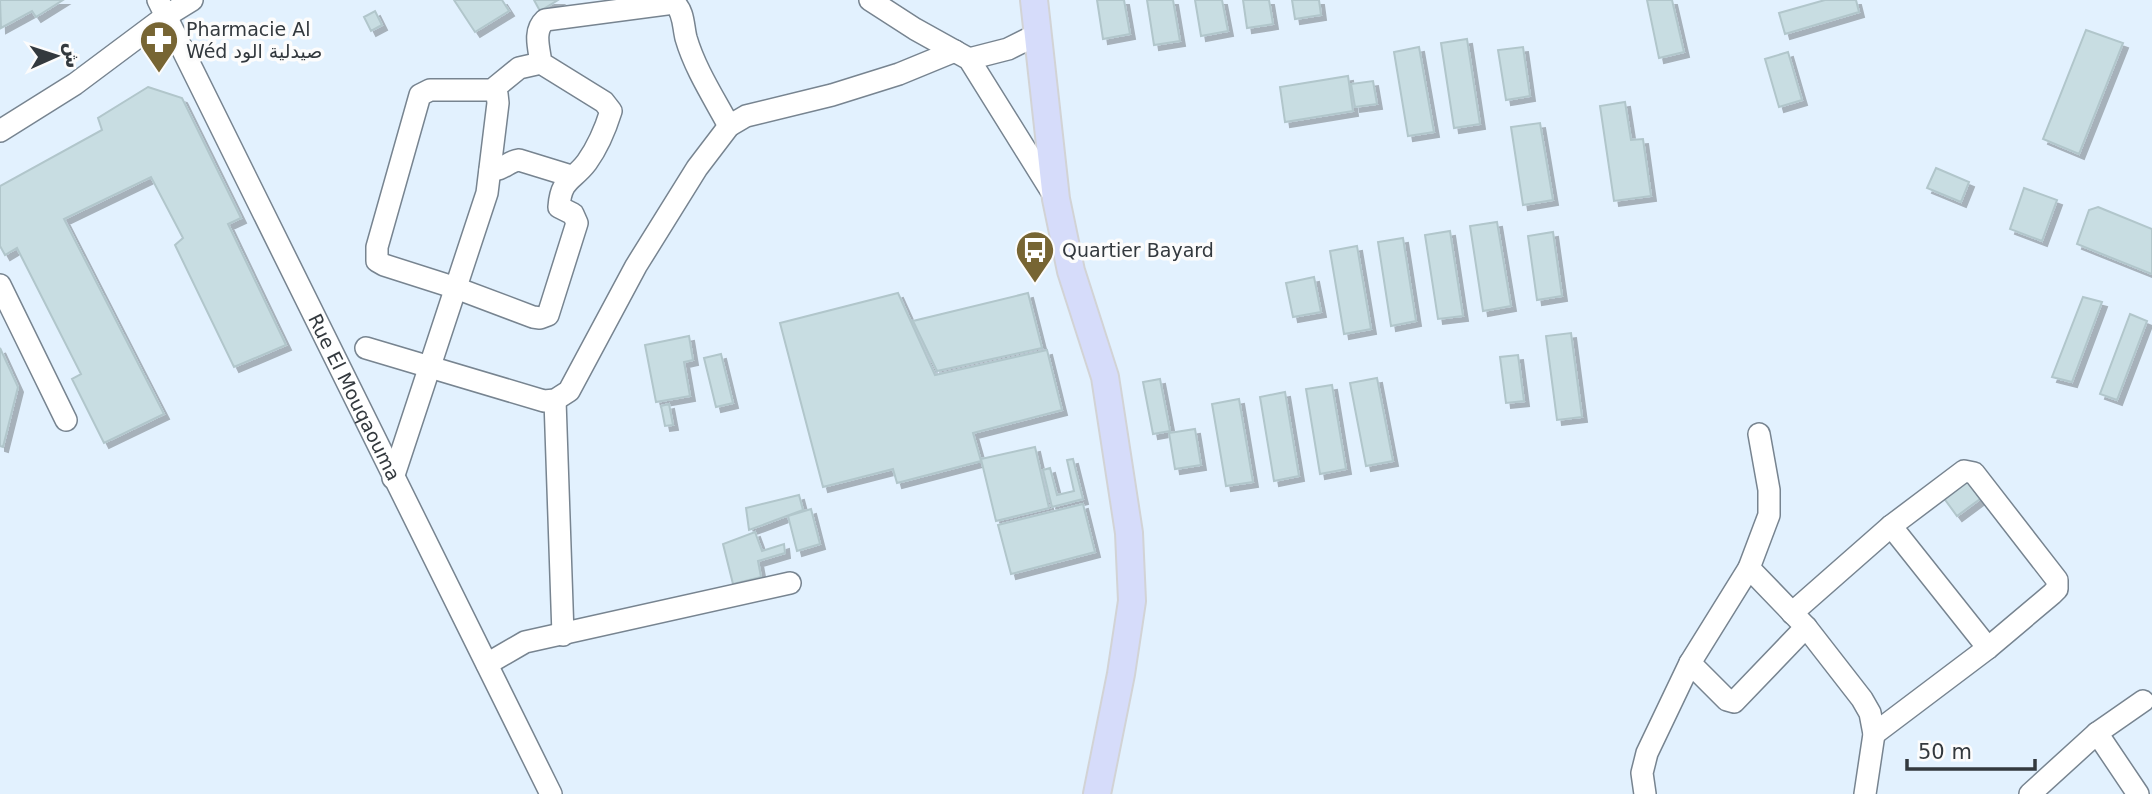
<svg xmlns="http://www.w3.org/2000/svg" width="2152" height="794" font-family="'DejaVu Sans','Noto Sans Arabic',sans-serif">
	<defs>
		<filter id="shadow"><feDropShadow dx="5" dy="5" stdDeviation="0" flood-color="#0004"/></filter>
	</defs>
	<rect width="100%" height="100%" fill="#e2f1fe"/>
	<path fill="#c8dde2" stroke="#b1c6cb" stroke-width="2" filter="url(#shadow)" d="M0 0H63L36 17 32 11 1 28Z
		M454 0H502L509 11 475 32Z
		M534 0H558L540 11Z
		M1097 0H1124L1130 34 1103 39Z
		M1147 0H1173L1180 41 1154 45Z
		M1195 0H1222L1228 31 1201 36Z
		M1243 0H1269L1273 24 1247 28Z
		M1292 0H1319L1321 15 1295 19Z
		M1647 0H1672L1684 52 1659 58Z
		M1825 0H1856L1859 12 1785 34 1779 13Z
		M375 11 382 25 371 31 364 17Z
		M2086 30 2123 43 2079 154 2043 139Z
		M1467 39 1480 124 1454 128 1441 43Z
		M1419 47 1434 132 1408 136 1394 52Z
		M1523 47 1530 96 1506 100 1498 50Z
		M1788 52 1802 100 1779 107 1765 59Z
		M1348 76 1353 111 1285 122 1280 87Z
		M1373 81 1377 104 1355 107 1351 84Z
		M148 87 182 98 241 218 228 224 286 345 234 367 175 245 183 238 151 177 64 219 164 414 104 443 72 379 81 374 17 248 5 255 0 246V186L102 130 98 118Z
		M1625 102 1631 140 1643 139 1651 196 1614 201 1600 106Z
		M1540 123 1553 200 1523 205 1511 127Z
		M1936 168 1969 182 1961 202 1927 188Z
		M2024 188 2057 200 2042 241 2010 229Z
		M2098 207 2152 229V274L2077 244 2089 210Z
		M1497 222 1511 306 1483 311 1470 226Z
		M1450 231 1463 316 1438 319 1425 235Z
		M1553 232 1562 296 1537 300 1528 236Z
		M1403 238 1416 321 1391 326 1378 242Z
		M1357 246 1371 329 1344 334 1330 251Z
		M1314 277 1321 312 1293 317 1286 283Z
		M898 293 935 375 1047 350 1062 410 973 433 981 461 897 483 893 469 823 487 780 323Z
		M1028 293 1042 348 937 371 913 321Z
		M2083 297 2102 302 2072 382 2052 377Z
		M2130 314 2147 321 2117 400 2100 394Z
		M1571 333 1582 417 1557 420 1546 336Z
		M689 336 693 360 684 362 690 396 656 402 645 345Z
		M0 348 18 387 3 447 0 446Z
		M721 354 733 403 716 407 704 358Z
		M1518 355 1524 401 1506 403 1500 357Z
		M1377 378 1393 461 1366 466 1350 383Z
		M1160 379 1170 431 1153 434 1143 382Z
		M1332 385 1346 469 1320 474 1306 389Z
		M1285 392 1299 476 1274 481 1260 397Z
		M1239 399 1253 482 1226 486 1212 404Z
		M669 404 673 425 665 426 661 406Z
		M1195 429 1201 465 1175 469 1169 433Z
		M1035 447 1049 508 996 521 981 459Z
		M1073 459 1083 499 1052 507 1043 470 1050 468 1057 495 1074 491 1067 460Z
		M1967 480 1980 499 1957 516 1943 497Z
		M799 495 803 510 749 530 746 508Z
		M1083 504 1095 552 1011 574 998 525Z
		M811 509 820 544 797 551 788 516Z
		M755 532 762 551 784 544 785 553 758 561 761 577 733 584 723 544Z"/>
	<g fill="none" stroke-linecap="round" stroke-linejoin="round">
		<g stroke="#778490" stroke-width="24">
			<g id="minor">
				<path id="s1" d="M158 0 551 794"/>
				<path d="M870 0 915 29 969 59 1055 197"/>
				<path d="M969 59 1008 49 1038 34"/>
				<path d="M541 63 519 68 492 90H430L420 95 377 247V261L384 265 456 288 533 317 540 318 548 315 577 223 573 214 559 207C561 178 573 181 587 162 597 148 606 127 611 111L604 102 541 63C539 48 533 31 545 20L674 3C684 11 683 26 686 38 695 69 714 98 729 126"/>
				<path d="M0 131 75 84 166 16 192 0"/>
				<path d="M490 170C503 171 508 161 519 160L571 176"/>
				<path d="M0 285 66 420"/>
				<path d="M366 348 544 401 555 400 569 391 636 266 697 168 729 126 746 116 832 95 899 74 955 51"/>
				<path d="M555 400 563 635"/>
				<path d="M393 478 487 193 498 103 497 94 492 90"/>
				<path d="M1891 526 1988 648"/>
				<path d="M1749 568 1806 627 1862 699 1870 713 1874 734 1865 794"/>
				<path d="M1792 613 1891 526 1964 471 1974 473 2057 580V589L2052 594 1988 648 1874 734"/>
				<path d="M1690 663 1727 700 1734 702 1806 627"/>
				<path d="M487 664 525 642 790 583"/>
				<path d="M2097 733 2138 794"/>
				<path d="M1645 794 1642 773 1647 753 1690 663 1749 568 1769 515V490L1759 434"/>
				<path d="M2030 794 2097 733 2143 701"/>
			</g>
		</g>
		<g stroke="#d2d3d5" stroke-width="30">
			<path id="major" d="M1034 0 1056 199 1071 271 1105 377 1129 533 1132 601 1121 674 1097 794"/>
		</g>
		<use href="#minor" stroke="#fff" stroke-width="21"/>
		<use href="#major" stroke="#d6dcfa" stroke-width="26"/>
	</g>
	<defs>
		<g id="pharmacy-pin" transform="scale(2.0125)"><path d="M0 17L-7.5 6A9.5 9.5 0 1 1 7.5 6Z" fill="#776533" stroke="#fcfcfc"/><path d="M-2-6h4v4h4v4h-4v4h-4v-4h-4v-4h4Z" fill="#fff"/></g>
		<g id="bus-pin" transform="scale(2.0125)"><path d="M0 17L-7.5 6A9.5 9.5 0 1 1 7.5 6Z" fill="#776533" stroke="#fcfcfc"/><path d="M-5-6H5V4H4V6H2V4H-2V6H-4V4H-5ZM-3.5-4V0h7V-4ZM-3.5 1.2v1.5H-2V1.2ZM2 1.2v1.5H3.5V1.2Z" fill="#fff"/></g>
	</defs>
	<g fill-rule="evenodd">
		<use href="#pharmacy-pin" x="159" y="40"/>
		<use href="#bus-pin" x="1035" y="250"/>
	</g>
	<g text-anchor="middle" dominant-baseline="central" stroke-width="7" stroke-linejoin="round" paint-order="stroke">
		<g font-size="19" fill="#33393e" stroke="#fcfcfc" text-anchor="start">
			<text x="186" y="29">Pharmacie Al<tspan x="186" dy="22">Wéd صيدلية الود</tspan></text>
			<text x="1062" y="250">Quartier Bayard</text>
		</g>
		<g font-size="19" fill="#33393e" stroke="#fcfcfc">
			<text stroke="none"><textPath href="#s1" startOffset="443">Rue El Mouqaouma</textPath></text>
		</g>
	</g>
	<g transform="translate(56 56) rotate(87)" stroke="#fcfcfc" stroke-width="5" paint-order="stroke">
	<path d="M0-5L12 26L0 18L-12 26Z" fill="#33393e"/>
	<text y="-10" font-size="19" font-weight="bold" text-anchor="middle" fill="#33393e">ش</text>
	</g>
	<path d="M1907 759v10h128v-10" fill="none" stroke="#33393e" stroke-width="3.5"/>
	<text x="1918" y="759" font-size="21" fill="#33393e" stroke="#fcfcfc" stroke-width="5" paint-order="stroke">50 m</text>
</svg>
